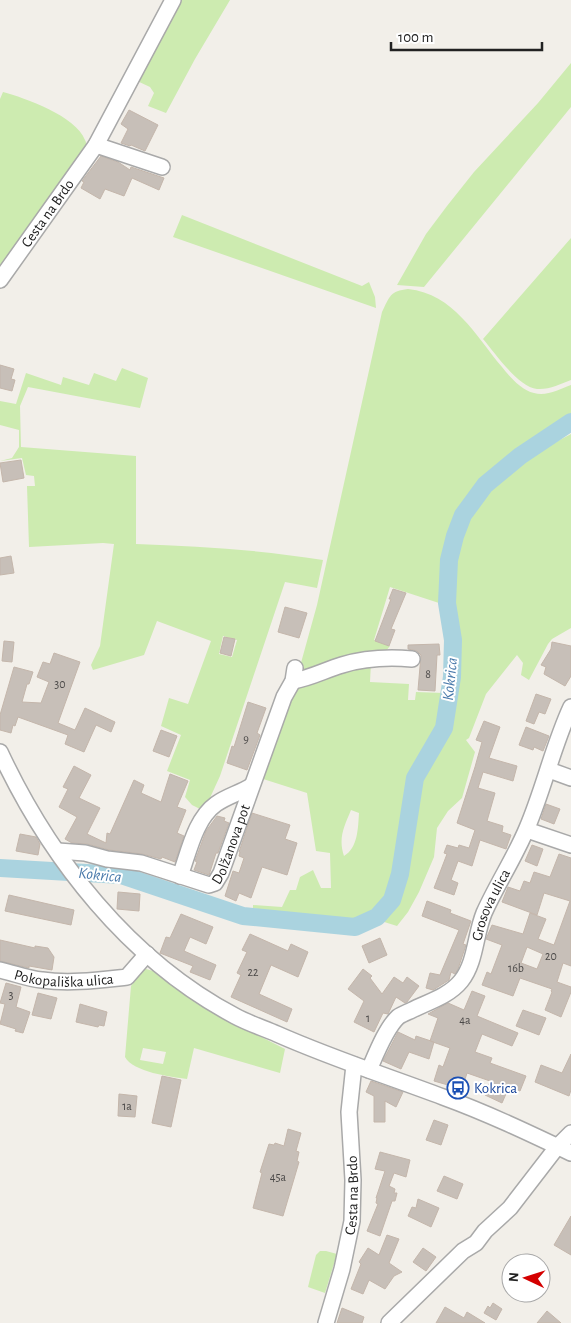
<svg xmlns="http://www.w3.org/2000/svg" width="571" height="1323" font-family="'Alegreya Sans',sans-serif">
	<rect width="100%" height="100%" fill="#f2efe9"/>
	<path fill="#cdebb0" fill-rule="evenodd" d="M178 0H230L195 59 166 113 148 106 154 93 150 87 135 80Z
		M571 63V107L424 287 397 285 426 234 447 206 474 172 538 103Z
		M3 92C25 98 76 116 85 140 87 143 86 148 86 151L0 277V99Z
		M182 215 362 286 369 282 375 297 376 308 173 237Z
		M571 238V380C560 384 549 390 537 389 518 387 495 353 483 339Z
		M408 289C454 294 475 335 502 367 510 377 521 390 534 393 546 397 560 389 571 385V418C562 423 552 427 544 433 540 436 537 441 533 444 519 455 503 462 489 474 454 505 437 559 442 604L390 587 374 640 390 646 385 652 309 675 299 670 317 605 382 312C390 296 390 291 408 289Z
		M122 368 148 378 140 408 28 387 20 406 21 447 136 456V544C199 546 261 550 323 560L317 588 285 582 220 776 204 811 192 805 185 797 190 780 167 771 181 735 161 726 169 698 188 704 211 641 157 621 144 655 93 670 91 665 100 646 114 544 103 543 29 547 27 486H35L34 476 26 475 22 458 0 461 12 458 19 447V430L0 425V401L16 404 26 373 61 385 63 377 89 385 94 373 116 381ZM223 636 237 640 232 657 219 654Z
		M571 434V628L552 639 548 644 529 680 521 675 523 663 517 655 486 694 469 738 466 740 475 752 462 798 448 811 437 828 434 857 419 892 408 912 397 926 381 921 388 911 399 890 404 873 406 850 418 778 423 767 448 731 454 707 458 650 450 595 458 553 457 543 463 525 473 507 500 479 537 452Z
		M371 662 370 682 409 684 408 700H415L416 692 443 693 436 733 417 764 409 789 399 861 388 898 380 908 354 920 339 921 293 916 253 908V905L282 907 290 890H296L300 877 313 870 321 888H331L330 853 316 851 307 793 260 778 285 709 299 685ZM351 810 359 813C358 828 358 848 344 856 338 838 344 827 351 810Z
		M146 969 153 971 167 982 222 1017 285 1049 280 1073 194 1048 187 1079C171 1077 133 1072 125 1057L131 986 143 970ZM143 1048 166 1052 163 1064 140 1060Z
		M320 1251H326L337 1254 325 1293 308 1287 316 1255Z"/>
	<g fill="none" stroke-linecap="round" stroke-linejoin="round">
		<path stroke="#aad3df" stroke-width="18" d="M0 868 121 875 243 916 355 927 377 917 392 900 400 874 415 778 444 728 452 677 453 640 447 603 449 560 455 536 463 515 485 485 520 456 571 422"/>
	</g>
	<path fill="#c7bfb8" stroke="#c4b6ab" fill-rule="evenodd" d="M129 110 158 125 145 151 131 145 130 146 121 143 128 129 121 124Z
		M101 156 118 162 130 170 131 167 164 178 159 190 132 178 124 196 105 189 100 199 81 188 84 182 82 181Z
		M0 365 14 369 11 379 15 380 12 391 0 388Z
		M21 460 24 478 3 482 0 463Z
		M11 556 14 573 0 575V558Z
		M393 589 406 593 391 629 395 630 389 646 375 641 391 599H389Z
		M285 607 307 613 299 638 278 632Z
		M224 637 235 639 231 656 220 653Z
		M4 641 14 642 12 662 2 661Z
		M552 642 571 646V676L565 686 544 674 546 667 541 665 551 649Z
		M439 644 440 655H437L435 691 418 690 421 655 417 651 408 649V645Z
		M54 653 80 662 58 723 75 730 85 708 115 722 111 732 96 725 84 752 65 744 68 735 18 717 15 726 13 725 11 733 0 730V715L14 667 33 672 29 684H27L22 702 41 703 49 682 37 677 43 662 50 664Z
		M536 694 551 699 545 714 539 712 534 724 526 721Z
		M248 702 266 708 257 733 260 735 247 770 227 763 232 746 234 747Z
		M484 721 500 727 489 758 517 766 513 781 483 772 478 788 495 793 487 821 503 826 502 832 511 835 506 849 480 840 472 866 458 861 451 880 458 883 454 895 434 888 447 854 444 853 447 845 458 848 459 845 469 848 475 830 457 823 475 767 482 742 476 740Z
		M526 727 549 736 543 751 534 747 533 750 519 745Z
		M161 730 177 736 169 757 153 751Z
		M74 766 91 775 79 798 100 808 87 834 106 843 107 833 110 834 134 780 144 785 141 793 161 802 170 774 188 781 177 807 186 810 177 833 184 836 175 862 162 857 161 859 142 854 109 850 87 844 72 843 65 839 77 817 59 807 68 789 63 787Z
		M546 804 560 809 554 824 541 819Z
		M252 813 290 825 285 839 297 843 287 875 262 867 251 898 239 893 236 901 225 896 233 871 239 873 244 858 239 856 240 852H239Z
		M217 816 225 818 224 821 229 823 218 853H216L209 875 194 870 197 862 195 861 206 831Z
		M20 834 36 837 40 844 38 855 16 851Z
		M532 845 543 849 537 866 525 861Z
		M559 854 571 858V966L563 963 557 982 571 987V992L561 1017 545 1010 552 992 551 991 552 989 520 978 513 996 482 985 487 972 491 974 502 945 486 939 492 925 523 934 530 913 546 919 538 939 554 945 570 901 544 893 537 915 502 902 508 887 520 891 524 881 530 883 534 872 550 877ZM527 947 543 954 537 969 521 963Z
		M118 892 140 894 139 911 117 909Z
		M9 895 74 910 71 925 5 911Z
		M427 901 451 910 450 913 471 921 463 944 466 945 458 969 455 974 451 972 449 980 433 990 426 988 430 973 440 975 459 930 422 916Z
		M181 914 213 927 206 944 190 937 184 951 216 965 210 980 190 972 193 966 160 953 166 937 170 938Z
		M250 934 288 951 291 944 308 952 298 977 271 965 259 994 292 1009 287 1022 231 997 241 975 237 973 247 952 242 950Z
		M380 938 387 955 369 963 362 946Z
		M0 940 35 948V946L48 948 54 957 52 970 29 966V968L0 961Z
		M363 969 372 976 370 978 382 994 394 977 403 983 407 977 419 986 407 1002 405 1003 396 997 388 1014 383 1013 374 1032 354 1022 364 1001 348 989Z
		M6 983 21 987 16 1007 30 1012 23 1033 15 1031 16 1029 0 1024 5 1004 0 1003Z
		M472 991 485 996 477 1016 518 1033 512 1046 482 1034 475 1052 492 1058 490 1063 526 1076 520 1091 509 1087 502 1103 485 1095 490 1081 467 1073 462 1089 434 1081 439 1065 443 1067 450 1048 430 1041 438 1018 428 1014 448 1003 464 1010Z
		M38 993 57 998 51 1019 32 1015Z
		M80 1004 107 1012 104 1026 99 1025 98 1027 76 1022Z
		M523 1010 546 1018 539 1035 516 1026Z
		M398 1032 415 1040 416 1036 434 1042 429 1059 409 1052 401 1069 383 1061Z
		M571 1054V1090L569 1096 535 1082 541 1065 562 1073Z
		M162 1076 181 1080 171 1127 152 1123Z
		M371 1081 403 1092 396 1107 385 1101V1122H374V1096L366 1092Z
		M119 1094 137 1096 135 1117 118 1116Z
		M434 1120 448 1125 441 1145 426 1140Z
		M288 1129 301 1133 296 1151 299 1152 297 1161 299 1162 283 1216 253 1208 262 1173 260 1172 269 1144 274 1145 275 1143 284 1146Z
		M380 1152 410 1160 406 1177 394 1173 389 1186 395 1189 394 1193H397L395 1201H392L380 1236 367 1231 378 1204 376 1203 377 1198H376L385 1171 375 1169Z
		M444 1176 463 1184 457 1199 437 1191Z
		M418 1199 439 1208 431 1227 408 1216 412 1207 416 1208Z
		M571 1216V1255L554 1245Z
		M387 1235 399 1239 389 1263 402 1272 394 1276 385 1289 369 1280 363 1294 351 1289 361 1264 359 1262 368 1248 379 1255Z
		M423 1248 436 1257 426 1271 413 1262Z
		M493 1303 502 1309 496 1320 484 1313 488 1306 490 1308Z
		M445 1307 464 1318 467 1312 485 1323H436Z
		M342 1308 364 1317 362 1323H337Z
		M547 1311 561 1323H537Z"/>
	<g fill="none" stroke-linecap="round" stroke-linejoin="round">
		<g stroke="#a9a9a9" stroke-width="18">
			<g id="minor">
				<path d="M96 145 162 167"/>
				<path id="s1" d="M0 280 96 145 173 0"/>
				<path d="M293 681C311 678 325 670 342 665 365 658 389 657 412 659"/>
				<path d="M0 752C50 859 129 960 235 1016 248 1023 263 1028 277 1034 331 1058 387 1076 443 1097 487 1113 529 1133 571 1153"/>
				<path d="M549 770 571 778"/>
				<path d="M527 830 571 845"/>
				<path id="s2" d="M58 851 85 853 107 859 141 863 209 885 215 883 221 873 284 697 293 681 295 668"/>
				<path d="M180 876C189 852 195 819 216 804 227 796 240 793 251 786"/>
				<path id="s3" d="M0 970C14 973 28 979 42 980 70 984 99 980 127 977L147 954"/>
				<path id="s4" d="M369 1070C376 1054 386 1028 398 1017 402 1014 408 1012 412 1010 428 1002 449 996 461 981 476 962 475 935 484 913 497 884 515 857 527 828 544 788 553 746 571 707"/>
				<path id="s5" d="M326 1323 342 1269 352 1221 353 1180 349 1112 354 1065"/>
				<path d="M389 1323 463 1251 476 1243 485 1231 510 1208 557 1147 571 1133"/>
			</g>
		</g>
		<use href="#minor" stroke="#fff" stroke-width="15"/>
	</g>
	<defs>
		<g id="bus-ring" transform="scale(1.125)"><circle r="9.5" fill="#fff" stroke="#1a4fb4" stroke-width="1.5"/><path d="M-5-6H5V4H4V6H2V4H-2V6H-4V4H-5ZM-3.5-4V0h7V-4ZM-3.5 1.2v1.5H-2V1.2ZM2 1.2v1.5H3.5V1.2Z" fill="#1a4fb4"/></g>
	</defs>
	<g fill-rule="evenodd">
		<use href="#bus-ring" x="458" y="1088"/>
	</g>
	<g text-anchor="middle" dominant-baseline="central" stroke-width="4" stroke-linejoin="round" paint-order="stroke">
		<g font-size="12" fill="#4b4948">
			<text x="428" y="674">8</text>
			<text x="60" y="684">30</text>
			<text x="246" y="739">9</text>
			<text x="551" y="956">20</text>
			<text x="516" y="968">16b</text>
			<text x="253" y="972">22</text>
			<text x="11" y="995">3</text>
			<text x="368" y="1018">1</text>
			<text x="465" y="1020">4a</text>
			<text x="127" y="1106">1a</text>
			<text x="278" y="1177">45a</text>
		</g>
		<g font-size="15" fill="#222" stroke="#fff">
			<text stroke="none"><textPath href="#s1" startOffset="82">Cesta na Brdo</textPath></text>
			<text stroke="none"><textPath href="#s2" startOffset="204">Dolžanova pot</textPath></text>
			<text stroke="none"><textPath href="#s4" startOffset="216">Grosova ulica</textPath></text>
			<text stroke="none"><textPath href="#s3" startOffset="65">Pokopališka ulica</textPath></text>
			<text stroke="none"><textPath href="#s5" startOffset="131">Cesta na Brdo</textPath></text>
		</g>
		<g font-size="15" fill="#164399" stroke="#fff" text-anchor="start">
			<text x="474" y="1088">Kokrica</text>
		</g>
		<g font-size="16" font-style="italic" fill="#4a7aab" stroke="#fff">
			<text transform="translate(450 679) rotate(-84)">Kokrica</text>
			<text transform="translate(100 875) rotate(6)">Kokrica</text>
		</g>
	</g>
	<g transform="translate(526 1278) rotate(274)"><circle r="24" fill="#ffffff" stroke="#a7a7a7"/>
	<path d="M0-4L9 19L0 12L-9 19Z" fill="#d40000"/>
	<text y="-8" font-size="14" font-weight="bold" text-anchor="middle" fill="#222222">N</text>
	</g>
	<path d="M391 42v8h151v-8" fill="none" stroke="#222222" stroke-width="2.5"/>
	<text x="398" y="42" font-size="15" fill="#222222" stroke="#ffffff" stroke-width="4" paint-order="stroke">100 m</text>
</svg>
